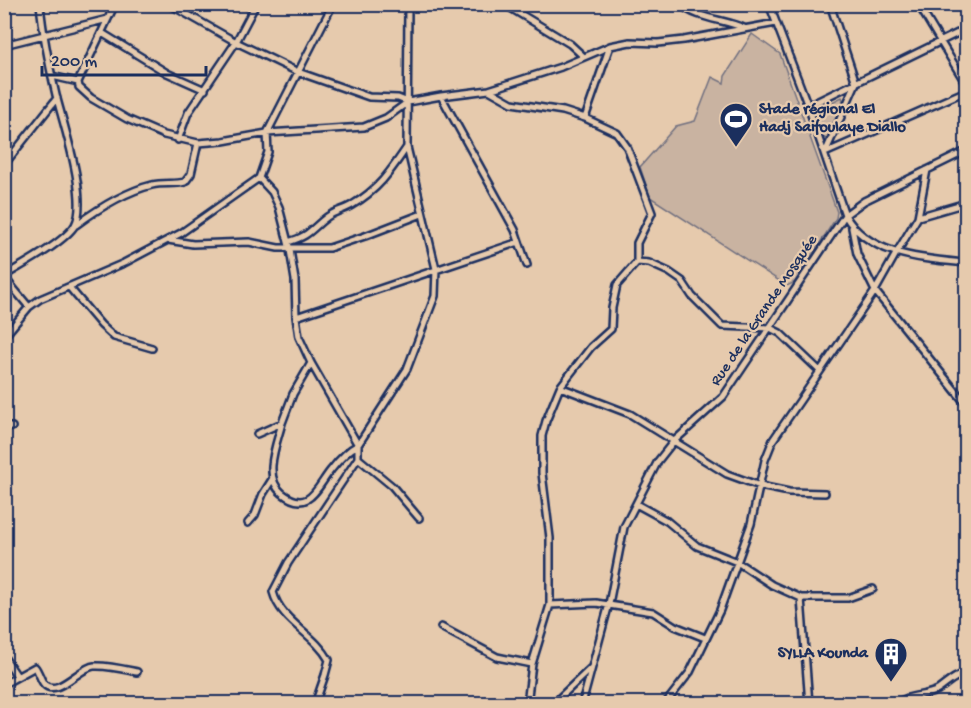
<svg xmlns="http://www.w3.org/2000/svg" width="971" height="708" font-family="'Gochi Hand',sans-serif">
	<rect width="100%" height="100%" fill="#e6caad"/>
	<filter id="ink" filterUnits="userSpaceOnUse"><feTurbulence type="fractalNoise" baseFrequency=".0167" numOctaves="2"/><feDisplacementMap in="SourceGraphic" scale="12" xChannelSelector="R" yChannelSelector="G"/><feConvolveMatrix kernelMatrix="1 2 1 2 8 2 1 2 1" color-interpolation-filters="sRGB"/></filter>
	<g filter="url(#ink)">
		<path fill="#c9b3a1" stroke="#727180" stroke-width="1.5" d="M752 34 780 54 837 212 836 218 795 282 787 286 650 197 640 167 676 126 695 121 712 77 724 83 725 76Z
			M842 97 843 100 828 140 824 138C821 128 814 118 820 108Z"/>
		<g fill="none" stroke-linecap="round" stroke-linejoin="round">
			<g stroke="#1b2f5e" stroke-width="10">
				<path id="minor" d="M115 4 78 82 79 87 91 98 127 119 164 135 198 143 223 141 267 133 364 127 386 118 408 102 441 96 489 90 561 67 610 46 630 42 658 43 684 40 776 23
					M169 4 236 42 298 72 369 97 398 98 408 102
					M408 4 407 147 436 269 435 296 407 369 358 445V458L392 486 419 518
					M504 4 570 44 583 56
					M680 4C697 19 723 19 744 28
					M769 4 808 106 845 215C868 256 924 259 966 263
					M918 4 966 84
					M102 33 167 73 205 90
					M4 45 108 19
					M52 76 78 82
					M489 90 512 103 563 111 585 118 617 133 627 147 652 213 637 243V262
					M441 96 515 230 527 265
					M808 106 966 29
					M585 118 610 46
					M178 140 188 113 236 42 256 4
					M825 153 856 83 830 4
					M825 153 966 91
					M4 165 57 98
					M259 178 272 192 279 207 290 250 295 280 296 317 299 337 311 363 358 445C348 450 338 461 331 470 317 487 309 515 282 493 262 477 277 443 282 423
					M918 217 966 203
					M76 225C99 208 124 192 152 185 163 182 174 185 185 182L191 174 198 143
					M852 228 857 254 875 291 966 404
					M168 240 193 244 249 242 278 248H329L365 236 422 214
					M288 242C310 236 311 229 327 217 335 211 344 210 352 205 379 189 390 172 407 147
					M4 276C22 265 65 242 75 225 89 200 63 123 56 95 49 65 43 35 40 4
					M4 277 29 307
					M69 287 101 325 114 337 152 348
					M296 317 519 242
					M4 337 29 307 40 299 124 263 181 233 259 178 268 152 267 133 333 4
					M560 387 630 414 727 474 760 486 789 492 825 493
					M4 427H12
					M257 434 282 423 293 394 311 363
					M636 504 667 521 697 546 737 562 772 585 801 598H848L873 589
					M248 523 255 515 263 494 273 478
					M801 598 809 704
					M550 605 596 603 653 612 675 626 705 638
					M441 627 497 657 532 664
					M4 657 17 676
					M4 684 35 667C39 672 40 679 44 684 57 698 80 667 94 666 107 665 123 669 137 672
					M509 702 513 704
					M315 704 325 675 329 660C314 633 281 622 273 592L288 563 358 458
					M527 704 532 664 550 605V538L542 473V436L546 421 560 387 591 347 611 329 612 308 617 285 637 262 649 263 669 272 682 281 692 296 722 326 770 328 780 333 820 371
					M553 704 591 668
					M582 704 609 604 624 527 658 461 673 442 723 397 845 215 864 201 966 151
					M665 704 690 672 720 610 751 524 765 460 773 440 875 291 897 252 918 217 927 170
					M897 704C908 694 925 697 938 690 948 683 954 676 966 673"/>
			</g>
			<use href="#minor" stroke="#e6caad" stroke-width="5"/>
		</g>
	</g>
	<defs>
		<g id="stadium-pin" transform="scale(1.725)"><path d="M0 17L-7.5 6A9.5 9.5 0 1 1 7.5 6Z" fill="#1b2f5e" stroke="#e6caad"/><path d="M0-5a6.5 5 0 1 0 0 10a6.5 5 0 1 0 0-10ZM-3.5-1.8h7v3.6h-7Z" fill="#fff"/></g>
		<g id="building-pin" transform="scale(1.725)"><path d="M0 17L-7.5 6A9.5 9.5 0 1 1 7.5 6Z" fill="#1b2f5e" stroke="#e6caad"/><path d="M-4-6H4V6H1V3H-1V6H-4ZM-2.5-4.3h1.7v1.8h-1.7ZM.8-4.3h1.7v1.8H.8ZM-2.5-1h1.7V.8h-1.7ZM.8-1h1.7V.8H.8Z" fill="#fff"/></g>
	</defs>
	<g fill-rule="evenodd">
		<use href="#stadium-pin" x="736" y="119"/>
		<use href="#building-pin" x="891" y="654"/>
	</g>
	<g text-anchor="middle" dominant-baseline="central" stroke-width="4.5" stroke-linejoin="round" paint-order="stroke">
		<g font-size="16" font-weight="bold" fill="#1b2f5e" stroke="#e6caad" text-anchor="start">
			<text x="759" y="110">Stade régional El<tspan x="759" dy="18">Hadj Saifoulaye Diallo</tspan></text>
			<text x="868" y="654" text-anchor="end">SYLLA Kounda</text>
		</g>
		<g font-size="16" fill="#1b2f5e" stroke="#e6caad">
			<text transform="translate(765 311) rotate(-56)">Rue de la Grande Mosquée</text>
		</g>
	</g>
	<rect width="971" height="708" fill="none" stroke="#e6caad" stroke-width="24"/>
	<rect x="12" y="12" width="947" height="684" fill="none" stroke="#1b2f5e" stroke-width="2" filter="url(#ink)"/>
	<path d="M42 66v9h164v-9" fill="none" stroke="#1b2f5e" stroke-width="3"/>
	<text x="51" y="66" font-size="18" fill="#1b2f5e" stroke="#e6caad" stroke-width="4.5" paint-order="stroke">200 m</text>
</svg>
